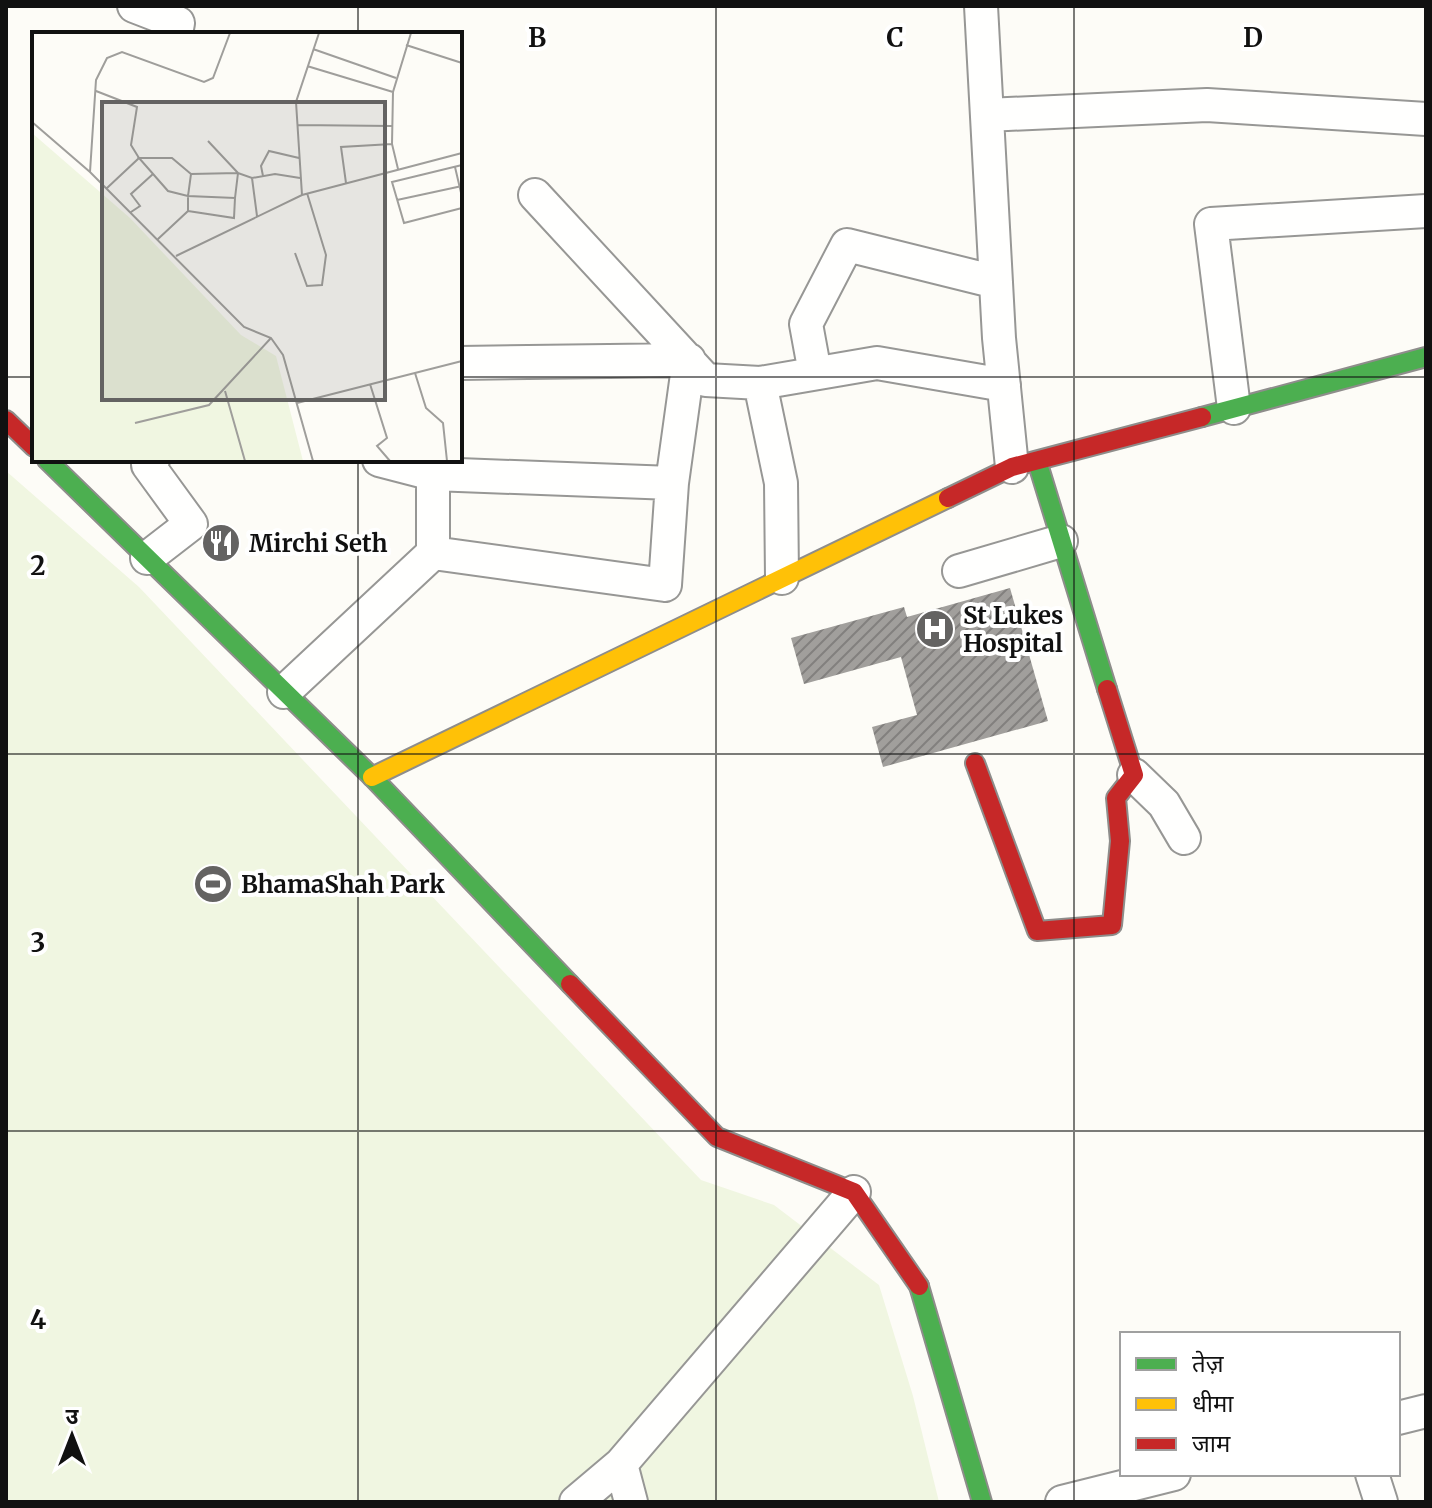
<svg xmlns="http://www.w3.org/2000/svg" width="1432" height="1508" font-family="Merriweather,'Noto Sans Devanagari',serif">
	<defs>
		<pattern id="building-hatch" width="6" height="6" patternUnits="userSpaceOnUse" patternTransform="scale(2)"><rect width="6" height="6" fill="#a19f9c"/><path d="M-1 1l2-2M0 6l6-6M5 7l2-2" fill="none" stroke="#82807e"/></pattern>
	</defs>
	<rect width="100%" height="100%" fill="#fdfcf7"/>
	<path fill="#f0f6e1" d="M6 471 139 587 701 1180 774 1205 879 1285 913 1396 939 1502H6Z"/>
	<path fill="url(#building-hatch)" d="M1010 588 1048 721 883 767 872 727 917 715 901 657 804 684 791 638 904 607 907 617Z"/>
	<g fill="none" stroke-linecap="round" stroke-linejoin="round">
		<g stroke="#979795" stroke-width="36">
			<path id="street" d="M134 6 178 23 176 34
				M981 6 999 338 1012 467
				M987 115 1207 105 1426 119
				M535 195 706 380 760 383 877 363 1004 385
				M460 363 689 360
				M815 373 806 324 847 245 996 282
				M760 383 781 483 782 578
				M1234 408 1211 224 1426 211
				M435 460 433 474 672 483 689 360
				M433 553 665 585 672 483
				M147 558 191 524 148 465 153 460
				M959 571 1061 541
				M284 692 433 553V474L379 460
				M1134 775 1164 804 1184 838
				M1398 1418 1426 1411
				M621 1464 631 1502
				M1372 1474 1381 1502
				M576 1502 621 1464 854 1192
				M1062 1502 1174 1474"/>
		</g>
		<g stroke="#8e8d8b" stroke-width="22">
			<path id="fast" d="M1202 417 1426 357
				M47 460 372 777 570 984
				M1037 461 1107 689
				M919 1286 982 1502"/>
		</g>
		<g stroke="#8e8d8b" stroke-width="22">
			<path id="slow" d="M372 777 948 498"/>
		</g>
		<g stroke="#8e8d8b" stroke-width="22">
			<path id="jam" d="M6 420 34 447
				M948 498 1012 467 1202 417
				M975 763 1037 931 1112 925 1120 841 1116 798 1134 775 1107 689
				M570 984 717 1137 854 1192 919 1286"/>
		</g>
		<use href="#street" stroke="#fffffe" stroke-width="32"/>
		<use href="#fast" stroke="#4caf50" stroke-width="18"/>
		<use href="#slow" stroke="#ffc107" stroke-width="18"/>
		<use href="#jam" stroke="#c62828" stroke-width="18"/>
	</g>
	<path fill="none" stroke="#111" stroke-width="2" stroke-opacity="0.55" d="M358 6V34M716 6V1502M1074 6V1502M6 377H34M460 377H1426M358 460V1502M6 754H1426M6 1131H1426"/>
	<defs>
		<g id="restaurant-disc" transform="scale(2)"><circle r="9.5" fill="#646362" stroke="#fff"/><path d="M-5-6h1v4h1v-4h1v4h1v-4h1v5L-1.5 .5V6h-2V.5L-5-1ZM5-6V6H3V1.5H1.5Q1.5-4 5-6Z" fill="#fff"/></g>
		<g id="hospital-disc" transform="scale(2)"><circle r="9.5" fill="#646362" stroke="#fff"/><path d="M-5-5h3v3.5h4V-5h3V5h-3V1.5h-4V5h-3Z" fill="#fff"/></g>
		<g id="stadium-disc" transform="scale(2)"><circle r="9.5" fill="#646362" stroke="#fff"/><path d="M0-5a6.5 5 0 1 0 0 10a6.5 5 0 1 0 0-10ZM-3.5-1.8h7v3.6h-7Z" fill="#fff"/></g>
	</defs>
	<g fill-rule="evenodd">
		<use href="#restaurant-disc" x="221" y="543"/>
		<use href="#hospital-disc" x="935" y="629"/>
		<use href="#stadium-disc" x="213" y="884"/>
	</g>
	<g text-anchor="middle" dominant-baseline="central" stroke-width="8" stroke-linejoin="round" paint-order="stroke">
		<g font-size="24" font-weight="bold" fill="#111" stroke="#fff" text-anchor="start">
			<text x="249" y="543">Mirchi Seth</text>
			<text x="963" y="615">St Lukes<tspan x="963" dy="28">Hospital</tspan></text>
			<text x="241" y="884">BhamaShah Park</text>
		</g>
	</g>
	<g transform="translate(32 32)">
		<rect width="430" height="430" fill="#fdfcf7"/>
		<path d="M0 101 98 186 209 303 244 324 271 429H0Z" fill="#f0f6e1"/>
		<path fill="none" stroke="#9f9e9b" stroke-width="2" d="M374 13 430 31M281 17 364 46M275 34 361 60M64 59 105 75 99 113 107 126 75 156M0 90 58 140 212 295 239 306 251 323 281 429M265 93 360 94M176 109 206 141M430 133 360 150 372 191 430 176M423 135 430 165M366 137 360 112 361 60 379 1M58 140 64 48 75 26 90 20 172 50 181 46 198 1M206 141 203 166 156 164 159 142 206 141 220 146 243 142 268 146M231 144 229 134 237 119 267 126M220 146 225 184M314 151 309 115 360 112M270 163 264 70 287 1M365 168 430 154M156 179 202 186 203 166M99 180 108 174 99 162 121 142M126 207 156 179V164L136 159 107 126H140L159 142M263 221 275 254 290 253 294 223 275 161M144 224 270 163 430 121M383 341 394 376 411 391 415 429M338 352 355 406 345 414 358 429M193 359 213 429M265 371 430 329M103 391 177 373 239 306"/>
		<path fill="#646362" fill-opacity="0.15" stroke="#646362" stroke-width="4" d="M70 70H353V368H70Z"/>
		<rect width="430" height="430" fill="none" stroke="#111" stroke-width="4"/>
	</g>
	<g font-size="26" text-anchor="middle" font-weight="bold" fill="#111" stroke="#fff" stroke-width="8" stroke-linejoin="round" paint-order="stroke">
		<text x="537" y="47">B</text>
		<text x="895" y="47">C</text>
		<text x="1253" y="47">D</text>
		<text x="38" y="575">2</text>
		<text x="38" y="952">3</text>
		<text x="38" y="1329">4</text>
	</g>
	<rect width="1432" height="1508" fill="none" stroke="#111111" stroke-width="16"/>
	<rect x="1120" y="1332" width="280" height="144" fill="#ffffff" stroke="#a0a0a0" stroke-width="2"/>
	<rect x="1136" y="1358" width="40" height="12" fill="#4caf50" stroke="#a0a0a0" stroke-width="2"/>
	<text x="1192" y="1372" font-size="24" fill="#111111">तेज़</text>
	<rect x="1136" y="1398" width="40" height="12" fill="#ffc107" stroke="#a0a0a0" stroke-width="2"/>
	<text x="1192" y="1412" font-size="24" fill="#111111">धीमा</text>
	<rect x="1136" y="1438" width="40" height="12" fill="#c62828" stroke="#a0a0a0" stroke-width="2"/>
	<text x="1192" y="1452" font-size="24" fill="#111111">जाम</text>
	<g transform="translate(72 1436)" stroke="#ffffff" stroke-width="6" paint-order="stroke">
	<path d="M0-6L14 30L0 20L-14 30Z" fill="#111111"/>
	<text y="-12" font-size="22" font-weight="bold" text-anchor="middle" fill="#111111">उ</text>
	</g>
</svg>
